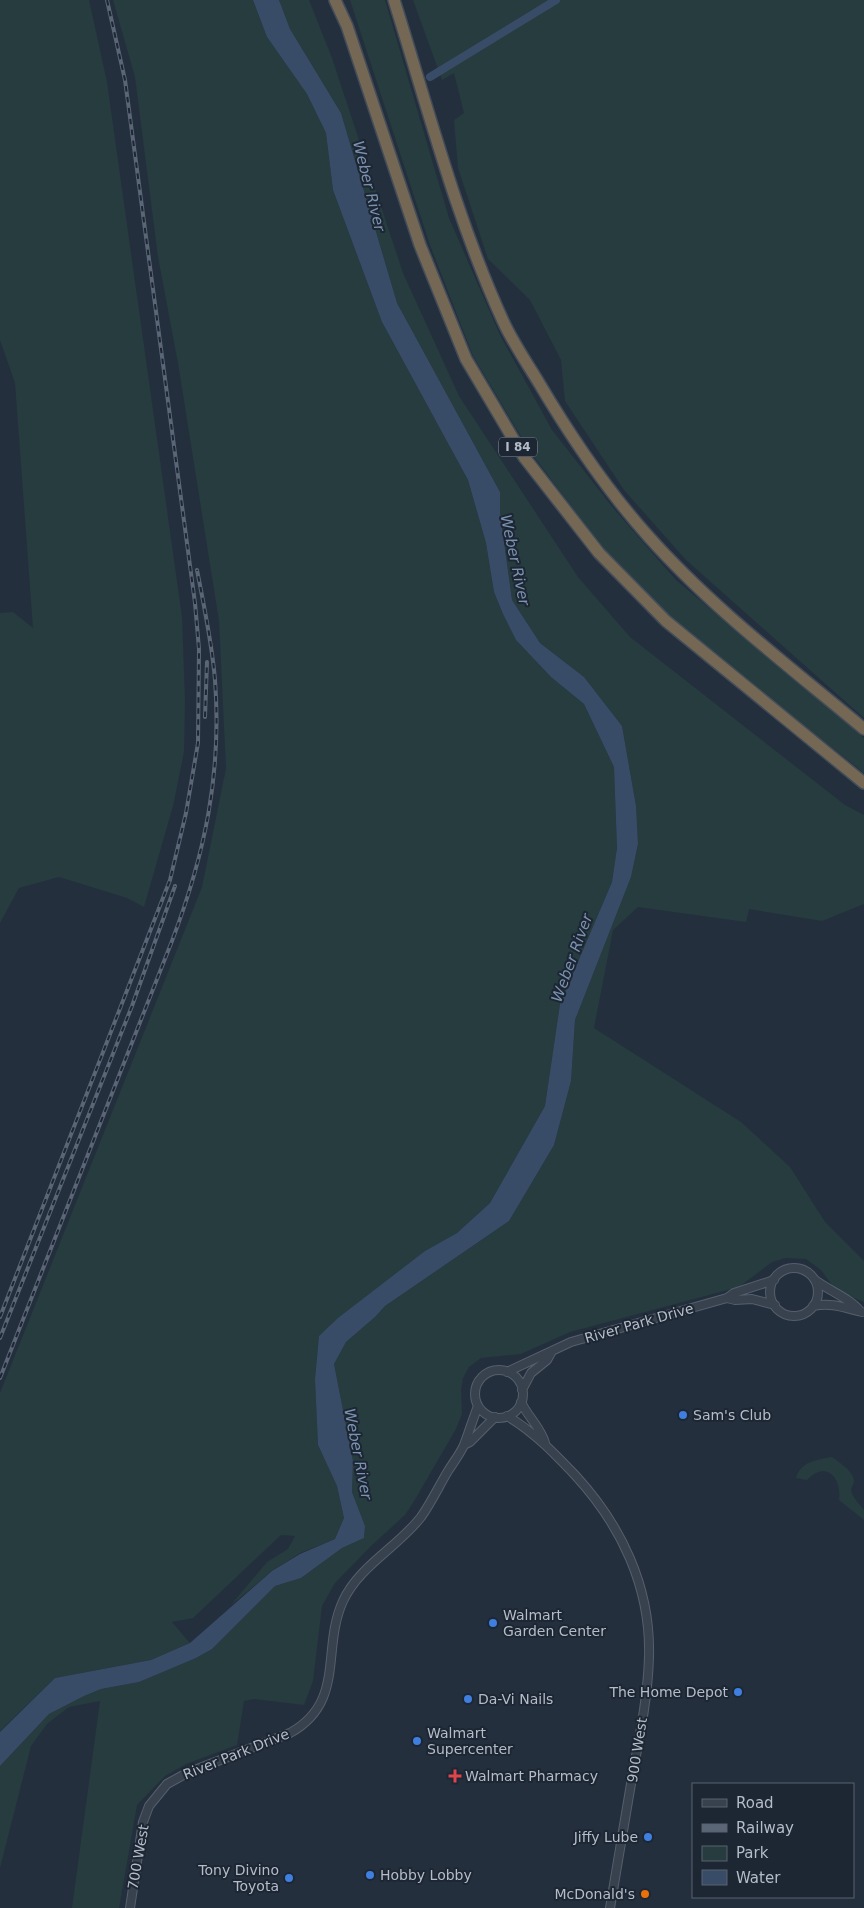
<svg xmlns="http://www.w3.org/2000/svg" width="864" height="1908" font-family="'DejaVu Sans',sans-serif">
	<rect width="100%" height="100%" fill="#242f3e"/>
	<path fill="#263c3f" d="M0 0H89L107 82 182 617 185 700 184 752 173 806 144 907 127 898 59 877 19 888 0 923V613L13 612 33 628 15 383 0 340Z
		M113 0H253L267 37 307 94 326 133 333 190 382 322 468 480 486 543 494 592 503 614 516 640 551 677 584 704 614 767 617 848 612 882 560 1004 545 1106 490 1203 457 1233 425 1251 319 1336 315 1379 318 1445 337 1486 344 1518 335 1539 300 1553 272 1571 230 1606 267 1562 288 1549 295 1536 281 1535 193 1618 172 1622 190 1643 151 1660 55 1678 0 1731V1393L202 887 226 768 219 621 178 363 158 257 135 77Z
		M279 0H309L332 58 403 273 459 396 578 577 630 637 845 805 864 815V904L822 921 749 909 746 922 638 907 613 930 594 1028 741 1122 790 1167 825 1222 864 1261V1302L849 1296 832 1285 821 1270 806 1259 786 1258 772 1262 739 1287 570 1332 521 1354 481 1358 469 1367 463 1378 461 1391 462 1414 456 1429 413 1503 405 1515 371 1546 335 1583 322 1606 313 1681 304 1705 254 1699 244 1701 237 1745 186 1764 165 1776 137 1805 119 1908H72L100 1701 69 1707 47 1724 31 1746 0 1868V1766L49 1714 84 1696 101 1689 139 1682 196 1658 212 1649 275 1586 301 1578 342 1548 364 1538 365 1526 352 1492 353 1461 334 1364 346 1342 375 1317 385 1306 509 1221 554 1145 571 1081 575 1020 631 877 638 845 636 806 622 726 584 677 540 643 512 600 500 513V492L397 303 341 113 290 29Z
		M350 0H385L449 218 500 335 552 430 614 509 676 580 864 738V773L672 620 602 547 529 450 473 356 430 245Z
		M413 0H864V718L686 560 624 490 565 401 561 360 530 300 488 259 458 168 454 120 464 113 454 73 442 80Z
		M832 1457C839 1462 854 1472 854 1481 854 1484 852 1486 851 1489 851 1497 860 1504 864 1510V1520L839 1500C842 1478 826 1460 807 1480L796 1478C801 1461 817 1460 832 1457Z"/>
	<path fill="#394c67" d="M253 0H279L290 29 341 113 397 303 500 492V513L512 600 540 643 584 677 622 726 636 806 638 844 631 877 575 1020 571 1081 554 1145 509 1221 385 1306 375 1317 346 1342 334 1364 353 1461 352 1492 365 1526 364 1538 342 1548 301 1578 275 1586 212 1649 196 1658 139 1682 101 1689 84 1696 49 1714 0 1766V1732L55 1678 151 1660 190 1643 272 1571 300 1554 335 1539 344 1518 337 1486 318 1445 315 1379 319 1336 338 1318 425 1251 457 1233 490 1203 545 1106 560 1004 612 882 617 848 614 767 584 704 551 677 516 640 503 614 494 592 486 543 468 480 382 322 333 190 326 133 307 94 267 37Z"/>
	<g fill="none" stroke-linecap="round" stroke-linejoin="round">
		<path stroke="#394c67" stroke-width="8" d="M430 77 556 0"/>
		<g stroke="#565f6c" stroke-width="10">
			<path id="tertiary" d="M770 1292a24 24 0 1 1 48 0a24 24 0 1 1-48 0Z
				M815 1280C828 1290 851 1299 860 1311
				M727 1298 735 1300 752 1299 775 1305
				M813 1306C832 1302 845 1308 862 1312
				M475 1394a24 24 0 1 1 48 0a24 24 0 1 1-48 0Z
				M507 1372 571 1342 727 1298 734 1293 774 1280
				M522 1390 531 1373 547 1360 552 1351
				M521 1402C528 1417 541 1428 545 1443
				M507 1416C533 1431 554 1453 575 1475 621 1525 651 1587 649 1657 648 1693 641 1730 634 1766 626 1813 618 1861 610 1908
				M464 1445 470 1442 495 1417
				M130 1908 143 1822 149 1806 167 1784 187 1773 290 1733C346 1702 321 1649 343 1601 359 1566 398 1547 421 1517 431 1503 439 1486 448 1471 453 1463 460 1454 464 1445 469 1432 473 1419 478 1406"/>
		</g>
		<g stroke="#434c59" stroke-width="14">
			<path id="motorway" d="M335 0 347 26 420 245 466 359 524 457 599 553 666 621 864 783
				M394 0C428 108 456 218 503 321 513 343 527 363 539 383 571 437 606 489 648 536 712 608 790 667 864 729"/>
		</g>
		<use href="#tertiary" stroke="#38414e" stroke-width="8"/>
		<use href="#motorway" stroke="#746855" stroke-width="11"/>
		<g stroke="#5a6575" stroke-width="4">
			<path id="rail" d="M205 717 207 662
				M0 1317 170 880 186 813 198 743 199 649 195 603 125 80 107 0
				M0 1338 132 1006 175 886
				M0 1378 172 941C205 854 222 773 215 680 212 643 204 606 197 570"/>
		</g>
		<use href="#rail" stroke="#1d2633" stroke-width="2" stroke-dasharray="5.5" stroke-linecap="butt"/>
	</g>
	<g fill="#3f7fe0" stroke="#1d2633" stroke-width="2">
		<circle cx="683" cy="1415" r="5"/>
		<circle cx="493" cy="1623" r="5"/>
		<circle cx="738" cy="1692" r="5"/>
		<circle cx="468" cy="1699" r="5"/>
		<circle cx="417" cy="1741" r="5"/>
		<circle cx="648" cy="1837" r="5"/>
		<circle cx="370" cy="1875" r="5"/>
		<circle cx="289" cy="1878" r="5"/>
	</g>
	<path fill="#e0444e" stroke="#1d2633" stroke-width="2" d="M452.5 1768.5h5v5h5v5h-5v5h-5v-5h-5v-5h5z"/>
	<circle fill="#e8710a" stroke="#1d2633" stroke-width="2" cx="645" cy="1894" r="5"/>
	<g text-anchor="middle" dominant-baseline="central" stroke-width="4" stroke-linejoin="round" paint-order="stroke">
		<rect fill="#1d2633" stroke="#878f9c" stroke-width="1" x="499" y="437.5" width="38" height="19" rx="4"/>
		<g font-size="12" font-weight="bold" fill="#b4bcc9">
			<text x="518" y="447">I 84</text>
		</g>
		<g font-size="14" fill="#b4bcc9" stroke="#1d2633">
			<text transform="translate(639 1323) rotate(-16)">River Park Drive</text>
			<text transform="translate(637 1750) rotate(-81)">900 West</text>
			<text transform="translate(236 1754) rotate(-22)">River Park Drive</text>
			<text transform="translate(138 1857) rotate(-80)">700 West</text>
		</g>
		<g font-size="14" fill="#b4bcc9" stroke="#1d2633" text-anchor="start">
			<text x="693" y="1415">Sam's Club</text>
			<text x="503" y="1615">Walmart<tspan x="503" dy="16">Garden Center</tspan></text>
			<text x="728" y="1692" text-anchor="end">The Home Depot</text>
			<text x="478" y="1699">Da-Vi Nails</text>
			<text x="427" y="1733">Walmart<tspan x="427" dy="16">Supercenter</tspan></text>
			<text x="465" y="1776">Walmart Pharmacy</text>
			<text x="638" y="1837" text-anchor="end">Jiffy Lube</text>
			<text x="279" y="1870" text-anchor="end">Tony Divino<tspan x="279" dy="16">Toyota</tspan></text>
			<text x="380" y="1875">Hobby Lobby</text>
			<text x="635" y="1894" text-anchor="end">McDonald's</text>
		</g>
		<g font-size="15" font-style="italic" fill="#7c92b1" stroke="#1d2633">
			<text transform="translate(369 186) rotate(76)">Weber River</text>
			<text transform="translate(515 560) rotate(78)">Weber River</text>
			<text transform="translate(572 958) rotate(-70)">Weber River</text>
			<text transform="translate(358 1454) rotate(79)">Weber River</text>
		</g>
	</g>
	<rect x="692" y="1783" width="162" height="115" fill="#1d2633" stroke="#59626f"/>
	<rect x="702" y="1799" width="25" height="8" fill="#38414e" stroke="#59626f"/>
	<text x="736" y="1808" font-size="15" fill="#b4bcc9">Road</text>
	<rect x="702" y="1824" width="25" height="8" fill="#5a6575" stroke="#59626f"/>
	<text x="736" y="1833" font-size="15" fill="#b4bcc9">Railway</text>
	<rect x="702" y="1846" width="25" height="15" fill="#263c3f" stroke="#59626f"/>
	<text x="736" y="1858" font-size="15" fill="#b4bcc9">Park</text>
	<rect x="702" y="1870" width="25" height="15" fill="#394c67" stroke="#59626f"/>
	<text x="736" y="1883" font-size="15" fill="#b4bcc9">Water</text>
</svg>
